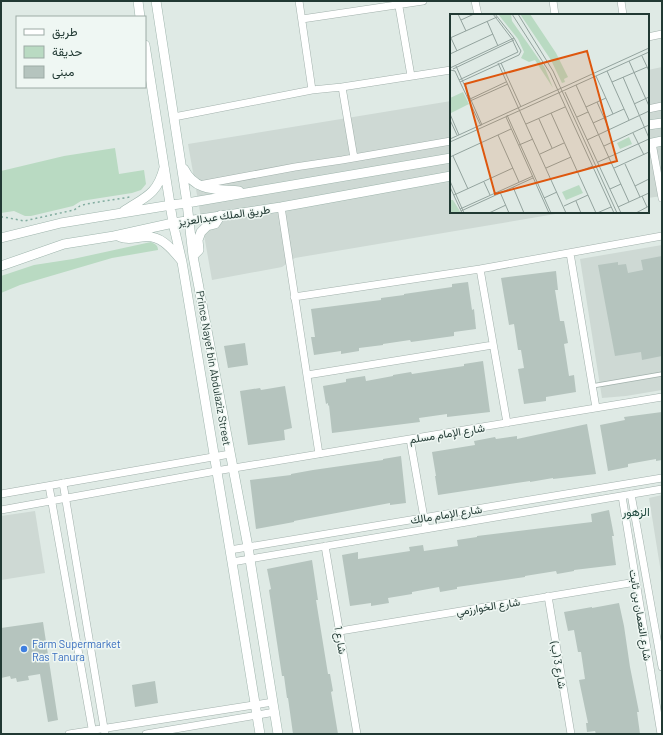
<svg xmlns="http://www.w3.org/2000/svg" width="663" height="735" font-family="Barlow,Vazirmatn,sans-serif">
	<rect width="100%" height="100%" fill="#dfeae5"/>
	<path fill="#ced9d4" d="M662 67V196L648 198V70Z
		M451 101V212H567L295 258 282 267 212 280 188 144Z
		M662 245V390L626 396 602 398 580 259Z
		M662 495V579L649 498Z
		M35 511 45 573 1 580V516Z"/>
	<path fill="#b9dac2" d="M115 148 119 174 144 170 146 184 141 190 132 193 81 201 73 206 31 216H25L14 211 1 213V171L64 156Z
		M151 242C155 244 158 245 158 250L112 258 20 285 1 293V276L34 265 73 259Z"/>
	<path fill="#b5c4be" d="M662 256V356L642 360 641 352 615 356 598 265 618 262V265L626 264 628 273 643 270 641 260Z
		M556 271 558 290H555L560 321H564L568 343 564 344 569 376 574 375 576 392 546 397V401L524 404 518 369 524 368 521 350H518L514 324 509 325 501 278Z
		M468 282 472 310 474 309 476 329 454 332V336L411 342 410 340 383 344V345L359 348V351L341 354V351L314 355 311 337H315L311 309 381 300V298L404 295V294L452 287V284Z
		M245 343 248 365 228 368 224 346Z
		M483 361 490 412 447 417V414L419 418 420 422 332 433 329 405 328 406V403L326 404 323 386 346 382V379L365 376 366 381 393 376V375L411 372 412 374 464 366V364Z
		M285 386 292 428 284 430 285 440 248 445 240 391 260 388 261 390Z
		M662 412V460L656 461V459L628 464V467L608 471 600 425 625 420 624 417Z
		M587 424 596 474 553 479V478L530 482V481L438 495 435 476H436L432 452 475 445 474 441 495 437 496 439 517 436V439Z
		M401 456 406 503 390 505V503L363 508 294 521V522L256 529 250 480 291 475V474L313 470 383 460V459Z
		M609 510 614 536H612L616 565 574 570V571L557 574 556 571 525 576V577L457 587V589L440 592 439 587 412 592V594L388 598 389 603 371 606V603L350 606 342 555 358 552V559L410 551 409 547 423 545 424 551 458 546 457 540 477 537V536L592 522 591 514Z
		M312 560 318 600H316L328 674H330L333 691 331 692 338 734H293L288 698H287L284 676H282L269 590 271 589 267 569Z
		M619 603 624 626 630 667 639 712H637L640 734H596L595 731 587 732 586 723H588L579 680 585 679 581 652H578L574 630 568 631 564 612 592 607V608Z
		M43 622 58 720 48 722 40 674 28 676 29 680 17 682 16 678 11 679 10 676 1 678V628Z
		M155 681 158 703 135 707 132 685Z"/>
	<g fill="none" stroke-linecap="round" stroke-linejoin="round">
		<g stroke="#a2b1ac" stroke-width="5">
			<path id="lane" d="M592 386 662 374"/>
		</g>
		<g stroke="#a2b1ac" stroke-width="8">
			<path id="street" d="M299 1 312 90
				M398 1 411 76
				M475 1 478 15
				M553 1 555 15
				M621 1 623 15
				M302 19 423 1
				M648 37 662 34
				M342 87 354 158
				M648 109 662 106
				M174 117 312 90 342 87 451 70
				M652 143 662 198
				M199 185 295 167 342 160 451 141
				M281 207 319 454
				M570 253 596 408
				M480 269 507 423
				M294 297 480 269 662 236
				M307 375 493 345
				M410 439 426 529
				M63 483 105 734
				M49 486 93 734
				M1 494 230 454
				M631 494 662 667
				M622 496 661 734
				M1 510 216 471 662 397
				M325 546 357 734
				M230 550 662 478
				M232 562 662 489
				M548 596 571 734
				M340 631 636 582
				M69 734 273 702
				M146 734 275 712"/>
		</g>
		<g stroke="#9fb5ad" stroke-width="10">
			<path id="secondary" d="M138 1 140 17
				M156 1 187 203 193 256 248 547 278 734
				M145 45 173 223 182 262 232 562 260 734
				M648 125 662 123
				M648 144 662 141
				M184 169C195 192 217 189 239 191
				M124 211C145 197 157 195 164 168
				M120 237C128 240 133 238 142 237 160 234 171 248 181 260
				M1 238 61 223 171 205 187 203 451 158
				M194 255 199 250 198 240 201 232 207 226 215 224 221 215
				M1 266 64 244 114 236 173 223 281 207 451 176"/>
		</g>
		<path stroke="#81ac9f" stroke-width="1.5" stroke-dasharray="2 3" stroke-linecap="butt" d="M1 217H4L24 221 74 210 80 206 86 204 130 197"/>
		<use href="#lane" stroke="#fff" stroke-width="3.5"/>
		<use href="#street" stroke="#fff" stroke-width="7"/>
		<use href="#secondary" stroke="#fff" stroke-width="9"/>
	</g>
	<circle fill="#3f7fe0" stroke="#eff7f3" stroke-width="1.5" cx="24" cy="649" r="4"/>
	<g text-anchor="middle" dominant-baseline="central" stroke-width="3" stroke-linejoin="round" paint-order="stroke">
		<g font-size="11" fill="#213933" stroke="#eff7f3">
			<text transform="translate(224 215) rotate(-8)">طريق الملك عبدالعزيز</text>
			<text transform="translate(214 368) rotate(80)">Prince Nayef bin Abdulaziz Street</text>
			<text transform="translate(447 433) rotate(-9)">شارع الإمام مسلم</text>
			<text transform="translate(446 514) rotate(-9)">شارع الإمام مالك</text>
			<text transform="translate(488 606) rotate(-9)">شارع الخوارزمي</text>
			<text transform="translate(641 615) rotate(81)">شارع النعمان بن ثابت</text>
			<text transform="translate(341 640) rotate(81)">شارع 1</text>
			<text transform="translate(559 665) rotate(80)">شارع 3 (ب)</text>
		</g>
		<g font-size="11" fill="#366cbe" stroke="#eff7f3" text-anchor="start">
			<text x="32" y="643">Farm Supermarket<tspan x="32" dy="13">Ras Tanura</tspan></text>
		</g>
		<g font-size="12" fill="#1f493f" stroke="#eff7f3">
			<text x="636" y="511">الزهور</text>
		</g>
	</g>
	<g transform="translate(450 14)">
		<rect width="199" height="199" fill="#dfeae5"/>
		<path d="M48 0H61L62 7 95 54 103 74 85 46 79 48 71 44 74 38 68 25ZM70 0H80L106 39 118 63 114 65 115 68 112 69 101 46ZM13 78 19 90 1 99 0 84ZM179 123 182 130 170 135 167 129ZM129 171 133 179 116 186 112 178ZM0 186H3L11 199H0Z" fill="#b9dac2"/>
		<path fill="none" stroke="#93a39e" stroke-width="1" d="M8 0 16 17M45 0 64 24M62 0 100 59 164 199M68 0 103 57 167 199M11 6 24 0M37 7 48 32M0 24 47 3M1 24 7 37M0 40 43 20M192 42 199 57M179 47 199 92M48 49 116 199M51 49 71 93M6 52 32 111M0 54 64 24 71 37 69 41 10 68 5 57 0 56M3 55 64 26M157 57 179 106M146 62 163 100M173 63 199 124M9 66 68 38 62 25 43 0M10 68 31 112M162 68 197 53M126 71 179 188M115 78 171 199M20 85 56 68M20 87 58 70M147 88 159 115M184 90 199 83M136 93 156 84M101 99 146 199M0 100 9 121M57 101 101 199M56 103 99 199M127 103 138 98M89 105 102 134M0 106 7 121M143 109 174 95M76 110 115 93M183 119 194 141M48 121 69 168M0 125 199 34M137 126 199 97M0 128 199 38M69 131 83 125M154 132 199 111M90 140 114 129M3 142 18 175M0 143 61 115M148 148 199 125M175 150 190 183M96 154 121 143M164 154 199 138M128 158 143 152M0 167 14 199M34 168 40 181M185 172 199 165M0 173 12 199M63 173 74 199M160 175 171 170M50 178 59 199M4 181 63 154M192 182 197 193M94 184 107 178M126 187 131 199M114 192 138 181M168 193 199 179M10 195 83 162M11 197 83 164M39 199 56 191M147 199 161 193M186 199 199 192"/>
		<path fill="#de570e" fill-opacity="0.15" stroke="#de570e" stroke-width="2" d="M137 37 167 147 45 180 15 70Z"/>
		<rect width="199" height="199" fill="none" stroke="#213933" stroke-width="2"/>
	</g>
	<rect width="663" height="735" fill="none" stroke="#213933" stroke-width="4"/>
	<rect x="16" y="16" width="130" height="72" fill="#eff7f3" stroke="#9daba6"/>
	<rect x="24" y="29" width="20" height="6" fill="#ffffff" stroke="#9daba6"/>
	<text x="52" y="36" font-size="12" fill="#213933">طريق</text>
	<rect x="24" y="46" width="20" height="12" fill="#b9dac2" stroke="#9daba6"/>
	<text x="52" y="56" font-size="12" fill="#213933">حديقة</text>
	<rect x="24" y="66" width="20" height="12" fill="#b5c4be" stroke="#9daba6"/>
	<text x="52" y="76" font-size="12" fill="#213933">مبنى</text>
</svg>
